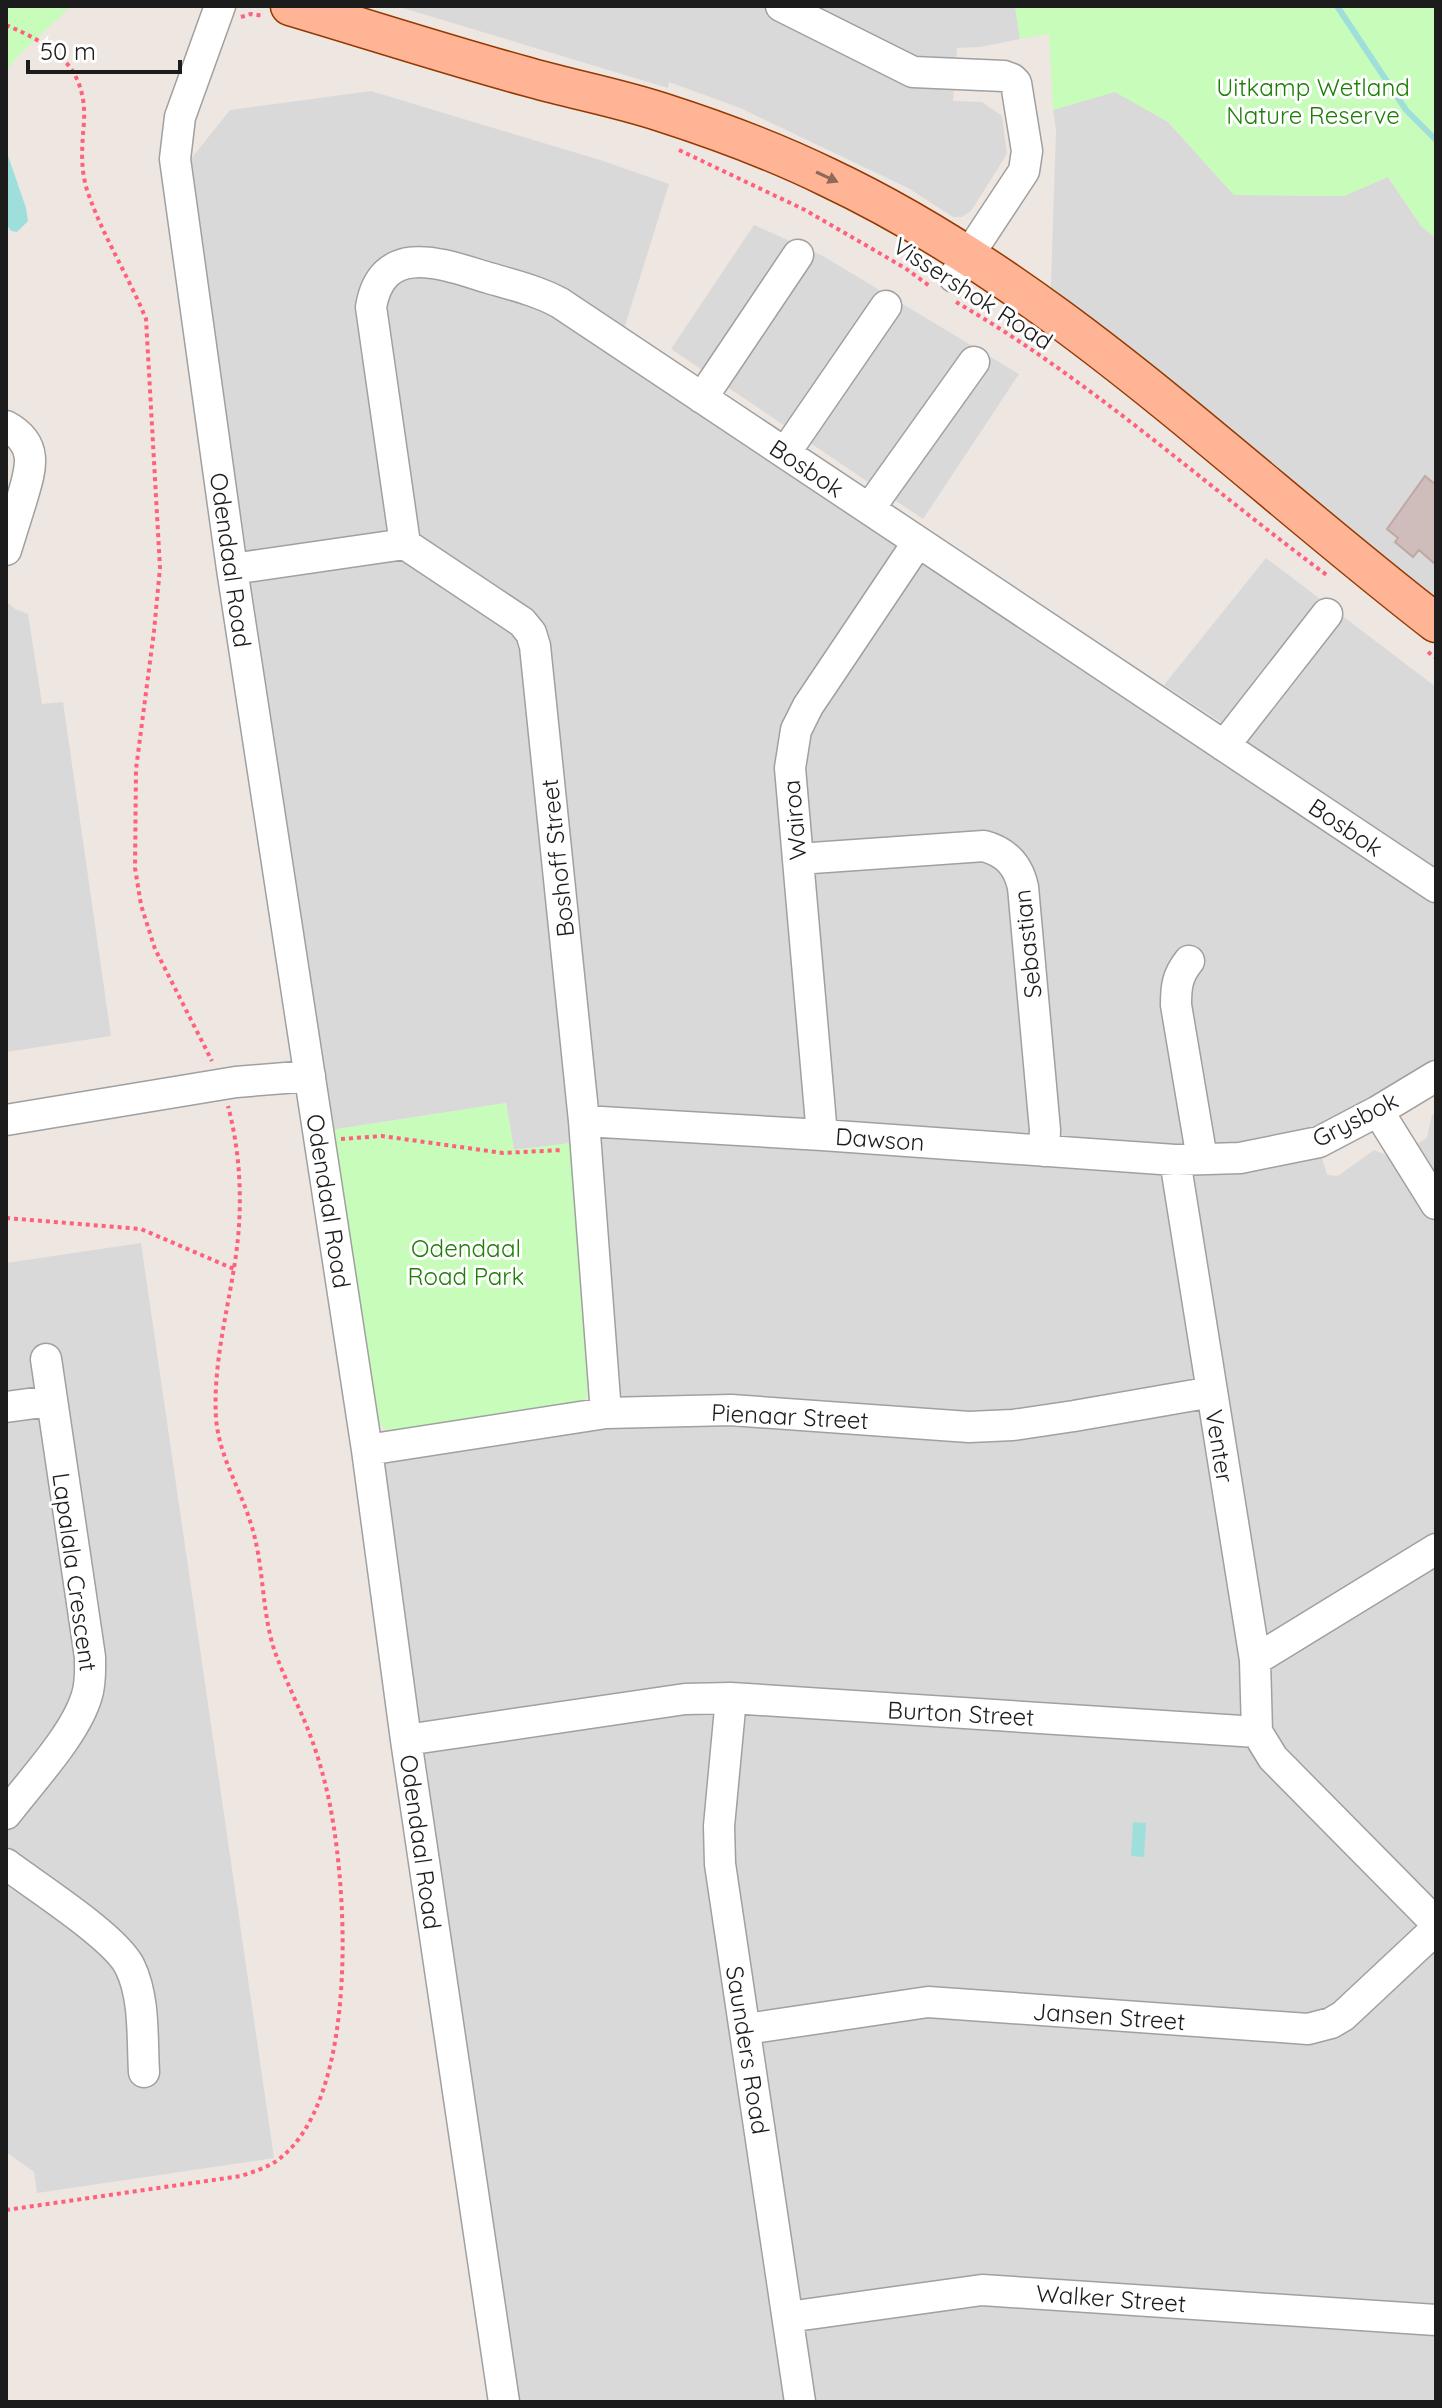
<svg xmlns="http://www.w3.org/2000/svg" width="1442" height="2408" font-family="Quicksand,sans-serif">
	<rect width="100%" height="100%" fill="#eee6e1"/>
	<path fill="#dad9d9" d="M396 6H1015L1020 39 980 47 957 48 953 101 982 102 1002 116 1007 154 971 211 962 217H953L908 188 740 108 669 82 668 88Z
		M371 91 600 160 669 184 620 342 1231 749 1242 736 1164 685 1266 558 1436 687V1077L1318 1144 1327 1175 1338 1176 1374 1150 1394 1158 1427 1138 1432 1115 1436 1112V2402H503L367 1451 606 1414 571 1143 514 1150 506 1103 317 1132 178 175 230 110Z
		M1114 91 1168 122 1234 195 1344 196 1388 177 1421 226 1436 238V624L1050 314 1056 129 1053 110Z
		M754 225 823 256 1019 374 923 519 671 349Z
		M6 601 15 609 28 614 42 704 63 702 111 1036 6 1052Z
		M141 1243 274 2158 37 2193 34 2172 6 2152V1263Z"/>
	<path fill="#c7fcba" d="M6 6H71L17 57 6 72Z
		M1015 6H1436V238L1421 226 1388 177 1344 196 1234 195 1168 122 1115 92 1053 110 1049 34 1020 39Z
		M506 1103 514 1150 571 1143 592 1390 583 1402 394 1432 385 1429 374 1418 331 1130Z"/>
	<path fill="#9fdfdb" d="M6 150 26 208 28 221 17 232 11 231 6 224Z
		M1133 1822 1146 1823 1144 1857 1131 1856Z"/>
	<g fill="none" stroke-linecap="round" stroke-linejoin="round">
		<path stroke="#9fdfdb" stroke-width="6" d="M1337 6 1406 110 1436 140"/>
	</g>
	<path fill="#cebdba" stroke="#c0a8a3" stroke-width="2" d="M1425 476 1436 485V565L1419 550 1413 557 1395 542 1398 538 1387 529Z"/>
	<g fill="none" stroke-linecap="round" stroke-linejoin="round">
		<g stroke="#a0a0a0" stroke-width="33">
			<path id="minor" d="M220 6 180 117 175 159 232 569 367 1450 406 1740 504 2402
				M781 6 913 72 1004 76 1012 79 1016 83 1027 151 1024 171 954 277
				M702 398 798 255
				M6 426C41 445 30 471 21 502 16 518 11 534 6 550
				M785 453 886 306
				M869 509 974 362
				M405 544 371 307C383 239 445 265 489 278 513 285 538 291 560 303L1436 887
				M232 569 405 544 522 622 531 633 535 646 584 1121 606 1413
				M1224 746 1327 614
				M798 859 984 846C1006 852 1018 865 1023 887L1045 1130 1044 1151
				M1189 961C1177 976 1176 987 1176 1005L1202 1159
				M1378 1111 1436 1204
				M6 1120 236 1082 310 1076
				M584 1121 822 1135 1175 1160 1240 1158 1319 1142 1378 1111 1436 1076
				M822 1135 790 768 796 730 808 706 918 542
				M1175 1160 1255 1660 1257 1732
				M6 1407 50 1401
				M367 1450 606 1413 731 1410 969 1427 1013 1425 1074 1416 1212 1392
				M1255 1660 1436 1549
				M731 1698 719 1826 720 1864 800 2402
				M406 1740 685 1699 731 1698 1257 1732 1273 1758 1436 1923
				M6 1814C31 1781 76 1734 87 1695 91 1682 90 1670 90 1657L46 1359
				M6 1864C35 1886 117 1938 130 1967 145 1998 142 2038 144 2072
				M746 2029 928 2002 1308 2029 1331 2023 1343 2016 1436 1929
				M788 2317 982 2290 1436 2320"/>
		</g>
		<g stroke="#943a00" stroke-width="41">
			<path id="major" d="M290 6C371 30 451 56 532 78 575 90 618 98 661 112 717 130 774 151 827 177 1056 285 1238 470 1436 623"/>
		</g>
		<path stroke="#ff617d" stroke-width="4" stroke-dasharray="4 4" stroke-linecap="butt" d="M241 17 251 14 264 16
			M6 25C53 45 87 66 84 122 82 146 80 167 87 190 102 235 128 275 146 319L160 568 154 631 136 769 135 868 141 905 155 949 212 1061
			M679 150 805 210 905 268 931 287
			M956 302C1089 379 1205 485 1328 576
			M1428 652 1436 658
			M341 1139 382 1136 503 1153 563 1150
			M6 1218 141 1229 234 1269
			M6 2210 241 2176C253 2172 265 2168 275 2162 362 2103 348 1876 326 1787 319 1758 309 1729 296 1702 288 1683 279 1665 273 1646 261 1605 264 1562 250 1521 239 1486 219 1456 216 1418 213 1367 226 1318 234 1268 243 1215 242 1159 228 1106"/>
		<use href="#minor" stroke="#fff" stroke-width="30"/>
		<use href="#major" stroke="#ffb495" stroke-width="38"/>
	</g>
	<defs><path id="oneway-solid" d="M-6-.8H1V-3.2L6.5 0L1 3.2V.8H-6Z" transform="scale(2)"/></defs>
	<use fill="#8e6858" href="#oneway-solid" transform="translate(827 177) rotate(25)"/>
	<g text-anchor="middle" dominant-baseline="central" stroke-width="6" stroke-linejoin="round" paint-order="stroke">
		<g font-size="24" fill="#1d7f06" stroke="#fff">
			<text x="1313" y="87">Uitkamp Wetland<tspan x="1313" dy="28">Nature Reserve</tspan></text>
			<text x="466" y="1248">Odendaal<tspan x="466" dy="28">Road Park</tspan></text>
		</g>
		<g font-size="24" fill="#1c1c1c" stroke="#fff">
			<text transform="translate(973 293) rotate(33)">Vissershok Road</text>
			<text transform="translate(807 468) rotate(34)">Bosbok</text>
			<text transform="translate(231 560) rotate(82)">Odendaal Road</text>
			<text transform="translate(794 820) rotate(-95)">Wairoa</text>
			<text transform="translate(1346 827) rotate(34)">Bosbok</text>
			<text transform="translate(557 858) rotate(-96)">Boshoff Street</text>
			<text transform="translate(1027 944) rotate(-96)">Sebastian</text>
			<text transform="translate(1355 1119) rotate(-27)">Grysbok</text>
			<text transform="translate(880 1139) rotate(4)">Dawson</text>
			<text transform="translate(329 1201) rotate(81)">Odendaal Road</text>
			<text transform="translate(790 1416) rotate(3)">Pienaar Street</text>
			<text transform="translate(1220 1446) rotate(81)">Venter</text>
			<text transform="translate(75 1572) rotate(82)">Lapalala Crescent</text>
			<text transform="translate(961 1713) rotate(3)">Burton Street</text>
			<text transform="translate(421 1842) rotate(82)">Odendaal Road</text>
			<text transform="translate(1109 2016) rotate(4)">Jansen Street</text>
			<text transform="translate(748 2050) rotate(81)">Saunders Road</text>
			<text transform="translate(1111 2298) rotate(4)">Walker Street</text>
		</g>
	</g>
	<rect width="1442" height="2408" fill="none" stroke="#1c1c1c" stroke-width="16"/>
	<path d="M28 60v12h152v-12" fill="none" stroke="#1c1c1c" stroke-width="4"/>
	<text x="40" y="60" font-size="24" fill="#1c1c1c" stroke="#ffffff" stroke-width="6" paint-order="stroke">50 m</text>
</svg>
